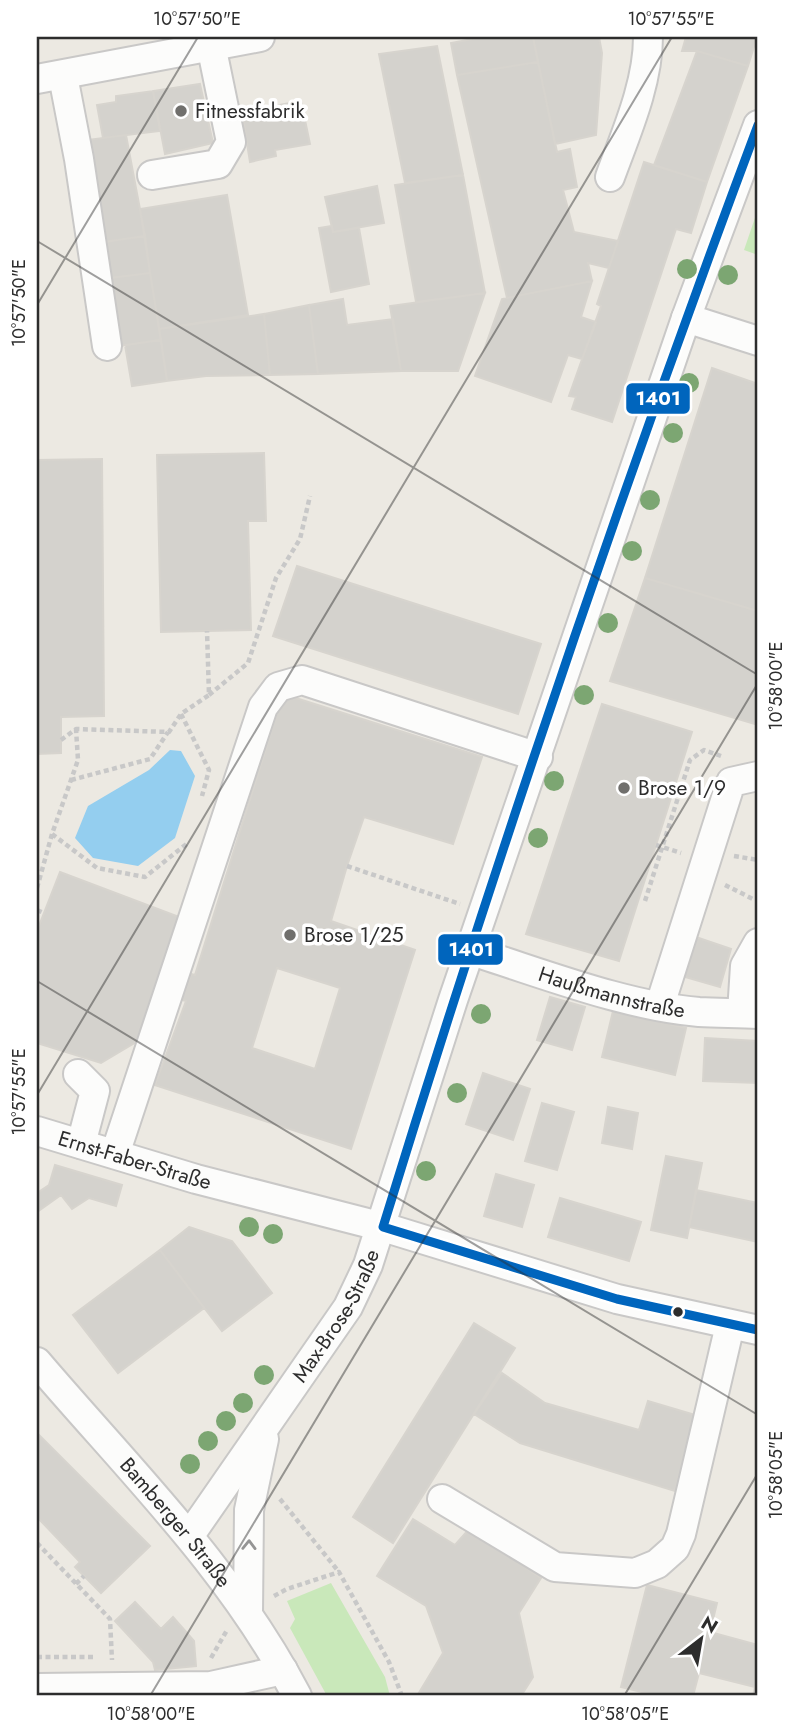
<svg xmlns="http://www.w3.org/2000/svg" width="795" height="1733" font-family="Jost,sans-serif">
	<rect width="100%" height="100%" fill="#ece9e2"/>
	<path fill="#c9e8ba" d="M758 209V255L744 250Z
		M331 1583 385 1677 390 1696H327L290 1628 295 1619 287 1601Z"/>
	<path fill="#94ceef" d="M170 750 181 751 195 776 175 838 138 866 93 858 75 838 88 806 149 770Z"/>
	<path fill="#d4d2cd" stroke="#d7d4ce" stroke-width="2" fill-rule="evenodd" d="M483 37H533L538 62 457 75 451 43Z
		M533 37H599L602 53 596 135 555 144Z
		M686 37H757L748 66 697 51H682Z
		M437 46 463 175 405 183 379 54Z
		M697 51 748 66 707 182 654 165Z
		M538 62 557 152 570 149 577 187 563 190 574 232 618 241 609 268 588 263 592 281 507 298 457 75Z
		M200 84 213 143 165 154 153 91Z
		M153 91 160 131 103 138 97 105 116 102V96Z
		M301 101 310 144 275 150 276 156 250 162 242 112Z
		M126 135 145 236 104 242 87 140Z
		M644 162 707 182 691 233 676 229 612 422 572 409 576 397 569 396 601 306 597 304Z
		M463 175 485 293 416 302 395 185Z
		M377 186 384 223 333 232 325 197Z
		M227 195 248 315 159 329 140 209Z
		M332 226 333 232 359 228 369 284 331 292 319 228Z
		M145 236 150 273 110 278 104 242Z
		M150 273 161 340 119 346 110 278Z
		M592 281 581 317 596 322 582 359 568 355 551 402 475 376 502 299Z
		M485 293 458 371H401L390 306Z
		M343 299 347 325 393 319 401 371 318 374 309 305Z
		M309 305 318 374 270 375 264 314Z
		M264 314 270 375 206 376 167 381 159 329Z
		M161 340 167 381 132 386 125 345Z
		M712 368 758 384V611L645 578Z
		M264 453 266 521H248L251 630 161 632 157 455Z
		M102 459 104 716 61 717V753L37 754V460Z
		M297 566 541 644 518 714 273 636Z
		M645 578 758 611V725L610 681Z
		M283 694 482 757 453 844 364 817 347 866 331 921 415 950 351 1149 155 1085 186 1001 182 1000 191 974 195 975ZM277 968 340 988 315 1069 252 1048Z
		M602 704 692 732 619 961 526 934Z
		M60 872 182 918 136 1042 101 1063 37 1043V931Z
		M687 934 731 949 720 987 675 974Z
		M550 997 585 1007 572 1050 537 1040Z
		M613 1011 686 1028 675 1075 602 1057Z
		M705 1038 758 1041V1083L703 1081Z
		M483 1073 530 1089 513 1140 466 1124Z
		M542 1103 574 1112 557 1170 525 1161Z
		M608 1107 638 1113 632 1149 602 1143Z
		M666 1156 702 1163 687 1238 651 1230Z
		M55 1165 122 1185 116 1206 89 1198 72 1209 61 1195 37 1212V1193L49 1185Z
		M496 1174 534 1185 522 1227 484 1216Z
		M696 1190 758 1203V1242L689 1227Z
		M560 1198 641 1222 629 1261 548 1237Z
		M189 1227 232 1241 272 1293 222 1331 160 1250Z
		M160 1250 204 1308 118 1373 73 1315Z
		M474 1323 515 1348 393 1543 353 1517Z
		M502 1373 545 1403 639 1430 648 1401 695 1415 675 1491 520 1443 474 1414Z
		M37 1433 150 1546 101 1593 75 1567 80 1562 37 1517Z
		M413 1519 455 1545 469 1529 541 1578 519 1613 533 1677 521 1696H417L443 1653 426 1606 377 1576Z
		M647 1585 717 1603 710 1632 758 1645V1696H753L755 1687 699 1673 693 1696H658L621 1687Z
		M135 1602 161 1629 173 1617 194 1641 196 1666 155 1670 153 1662 115 1621Z"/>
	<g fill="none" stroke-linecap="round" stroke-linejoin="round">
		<g stroke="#c9c8c7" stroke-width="32">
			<g id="minor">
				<path d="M63 76 79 159 107 346"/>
				<path d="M37 79 260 37"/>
				<path d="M152 175 218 164 231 142 211 45"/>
				<path d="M610 177C626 133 648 84 648 37"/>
				<path d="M686 318 758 341"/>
				<path id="s1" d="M471 951C542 973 625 1006 699 1012 719 1013 739 1013 758 1014"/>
				<path d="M660 1005 731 782 758 776"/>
				<path d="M742 1013 745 966 758 943"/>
				<path d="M78 1074 95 1091 81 1144"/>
				<path id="s2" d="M37 1131 196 1179 383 1227 617 1299 758 1330"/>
				<path d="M115 1154 263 707 278 687 302 680 538 757"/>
				<path id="s3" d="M37 1362C129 1470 231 1569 297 1696"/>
				<path d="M442 1499 555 1567 635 1573 657 1564 675 1548 681 1534 730 1325"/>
				<path id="s4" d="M190 1535 348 1307 368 1265 453 1000 686 318 758 125"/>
				<path d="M248 1613 249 1510 264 1439"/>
				<path d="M37 1688 211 1686 283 1670"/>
			</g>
		</g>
		<path stroke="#c8c8c8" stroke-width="4.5" stroke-dasharray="5 3.5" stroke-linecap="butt" d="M209 695 248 663 276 578 300 539 310 496
			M181 714 209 770 202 796
			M61 740 76 729 169 732 181 714 209 695 207 631
			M71 780 150 759 168 732
			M52 834 97 868 145 877 189 842
			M656 845 681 853
			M734 856 758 860
			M347 866 460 904
			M725 885 755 900
			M37 888 52 834 78 760 76 729
			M645 901 690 760 704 750 721 756
			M37 910 44 913
			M280 1499 339 1572
			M37 1543 110 1619 112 1660
			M76 1584 84 1576
			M274 1596 287 1589 339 1572 389 1662 402 1696
			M37 1657H95
			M211 1658 227 1630"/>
		<use href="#minor" stroke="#fcfcfb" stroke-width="28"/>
		<g stroke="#fff" stroke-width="14">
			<path id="bus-1" d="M383 1227C497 856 622 488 758 125
				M383 1227 617 1299 758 1330"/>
		</g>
		<use href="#bus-1" stroke="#0065bd" stroke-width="9"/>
	</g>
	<g fill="#7ca672">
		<circle cx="687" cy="269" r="10"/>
		<circle cx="728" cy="275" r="10"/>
		<circle cx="689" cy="383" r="10"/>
		<circle cx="673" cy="433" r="10"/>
		<circle cx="650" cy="500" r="10"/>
		<circle cx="632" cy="551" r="10"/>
		<circle cx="608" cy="623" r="10"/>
		<circle cx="584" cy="695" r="10"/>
		<circle cx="554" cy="781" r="10"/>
		<circle cx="538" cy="838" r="10"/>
		<circle cx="481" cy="1014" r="10"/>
		<circle cx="457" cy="1093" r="10"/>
		<circle cx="426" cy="1171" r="10"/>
		<circle cx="249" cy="1227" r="10"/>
		<circle cx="273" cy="1234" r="10"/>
		<circle cx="264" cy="1375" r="10"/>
		<circle cx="243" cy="1403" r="10"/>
		<circle cx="226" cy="1421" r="10"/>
		<circle cx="208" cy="1441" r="10"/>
		<circle cx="190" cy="1464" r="10"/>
	</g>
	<defs><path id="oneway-chevron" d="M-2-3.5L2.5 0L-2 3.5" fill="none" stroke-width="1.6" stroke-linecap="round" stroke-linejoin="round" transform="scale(1.75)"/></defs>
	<use stroke="#949494" href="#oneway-chevron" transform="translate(249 1545) rotate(-89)"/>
	<path fill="none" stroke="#2d2d2d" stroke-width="2" stroke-opacity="0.45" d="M37 241 758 675M37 305 198 37M37 981 758 1415M37 1095 672 37M150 1696 758 683M624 1696 758 1473"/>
	<g fill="#706f6c" stroke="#fff" stroke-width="2.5">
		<circle cx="181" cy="111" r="7"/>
		<circle cx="624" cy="788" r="7"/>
		<circle cx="290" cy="935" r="7"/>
	</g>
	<circle fill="#2d2d2d" stroke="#fff" stroke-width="2.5" cx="678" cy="1312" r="6"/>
	<g text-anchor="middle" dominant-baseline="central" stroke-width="7" stroke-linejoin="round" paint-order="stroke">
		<g font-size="21" fill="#2d2d2d" stroke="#fff" text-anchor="start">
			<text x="195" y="111">Fitnessfabrik</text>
			<text x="638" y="788">Brose 1/9</text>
			<text x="304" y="935">Brose 1/25</text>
		</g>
		<g font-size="21" fill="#2d2d2d" stroke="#fff">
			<text stroke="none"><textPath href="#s1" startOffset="147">Haußmannstraße</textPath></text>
			<text stroke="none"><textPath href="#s2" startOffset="102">Ernst-Faber-Straße</textPath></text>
			<text stroke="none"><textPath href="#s4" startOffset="264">Max-Brose-Straße</textPath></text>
			<text stroke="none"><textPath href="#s3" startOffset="212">Bamberger Straße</textPath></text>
		</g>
	</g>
	<g stroke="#fff" stroke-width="2.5">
		<rect x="625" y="382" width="66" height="33" rx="7" fill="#0065bd"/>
		<rect x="437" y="933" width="67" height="33" rx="7" fill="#0065bd"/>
	</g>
	<g font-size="19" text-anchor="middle" font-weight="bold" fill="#fff">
		<text x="658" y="405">1401</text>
		<text x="471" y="956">1401</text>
	</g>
	<rect width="795" height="1733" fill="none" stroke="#ffffff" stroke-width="77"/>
	<g transform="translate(701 1639) rotate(31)" stroke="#ffffff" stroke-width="5" paint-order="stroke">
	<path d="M0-5L12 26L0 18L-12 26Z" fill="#2d2d2d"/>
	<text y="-10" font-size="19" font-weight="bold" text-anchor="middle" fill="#2d2d2d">N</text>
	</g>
	<rect x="38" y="38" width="718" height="1656" fill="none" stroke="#2d2d2d" stroke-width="2.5"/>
	<g font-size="18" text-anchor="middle" fill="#2d2d2d">
		<text x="197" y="25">10°57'50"E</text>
		<text x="671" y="25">10°57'55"E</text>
		<text transform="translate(19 303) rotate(-90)" y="6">10°57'50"E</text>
		<text transform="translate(776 686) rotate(-90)" y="6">10°58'00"E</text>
		<text transform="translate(19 1092) rotate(-90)" y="6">10°57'55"E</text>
		<text transform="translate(776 1475) rotate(-90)" y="6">10°58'05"E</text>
		<text x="151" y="1720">10°58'00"E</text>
		<text x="625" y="1720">10°58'05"E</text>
	</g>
</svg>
